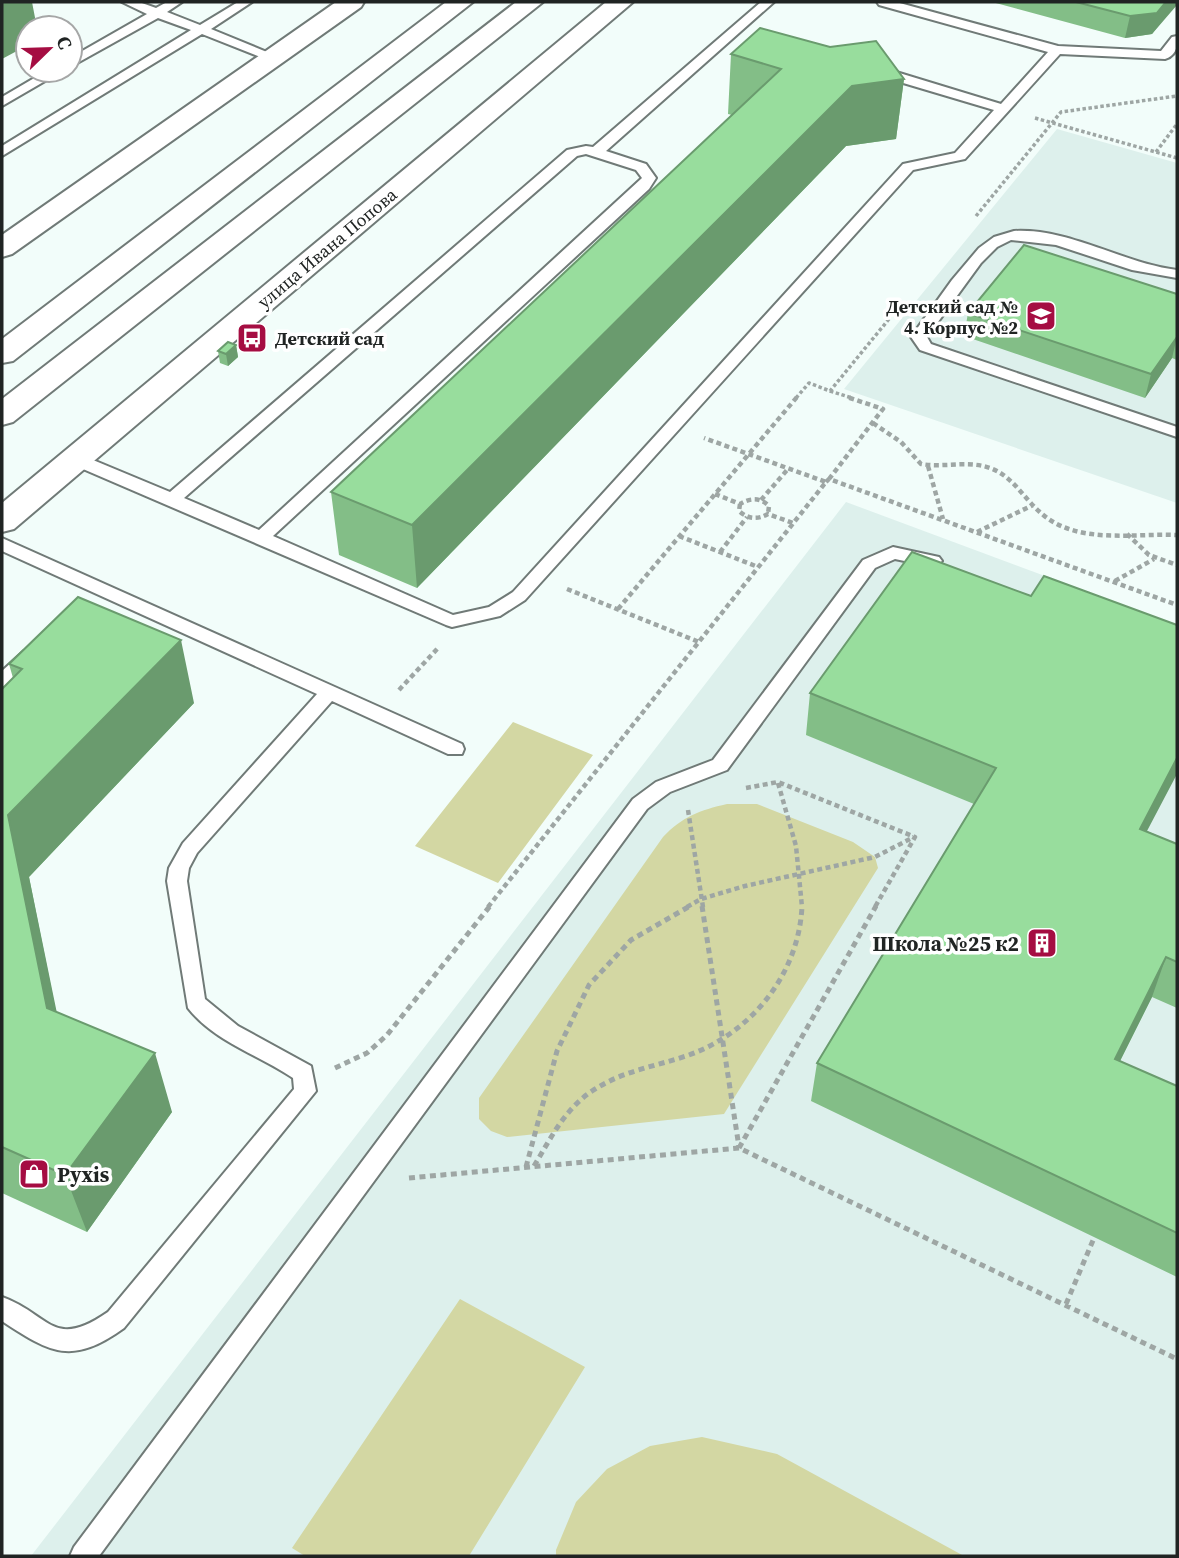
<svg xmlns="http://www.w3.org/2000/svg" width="1179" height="1558" font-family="'Source Serif 4',serif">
	<rect width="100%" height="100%" fill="#f2fdfa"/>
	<path fill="#ddf0ec" d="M1057 129 1177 163V503L844 389Z
		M846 502 1177 625V1556H31Z"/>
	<path fill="#d3d7a3" d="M513 722 593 755 498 883 415 846Z
		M727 804H757L853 842 875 857 878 868 724 1114 507 1137 491 1131 479 1119V1098L663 837C682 817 700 810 727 804Z
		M460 1299 585 1367 469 1556H305L292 1548Z
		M702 1437 777 1454 964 1556H556V1550L576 1502 607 1469 650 1446Z"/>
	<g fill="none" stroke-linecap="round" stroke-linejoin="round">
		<g stroke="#707a77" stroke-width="4">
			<path id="service" d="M122 2H139L156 8 167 2H182L167 12 200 25 238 2H252L211 29 279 57 273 61 268 60 202 34 2 156V146L191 30 158 18 70 67V58L147 14Z
				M761 2H774L606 151 646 164 656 178 649 189 273 536 453 615 489 607 513 592 903 164 955 153 994 110 873 74V68H883L1001 104 1048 52 879 5 877 2H896L1058 46 1161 51 1172 37 1177 36C1178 46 1176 56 1165 59L1060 54 965 159 913 170 525 600 500 616 452 627 446 625 69 463 67 459 69 455H81L170 492 567 150 586 146 593 147ZM586 154 636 170 642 178 259 530 184 498 577 156Z
				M48 70H64L2 106V97Z
				M1014 231C1069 228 1122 263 1177 270V278L1132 270 1056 245 1011 240 997 247 981 263 927 337 931 344 1177 427V437L920 350 911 337 952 280 979 248 994 237Z
				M2 538 462 744 464 749 462 754H448L332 701 197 853 189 868 187 881 205 999 238 1026 311 1066 316 1091 124 1328C72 1365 52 1354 2 1321V1297C50 1314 52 1351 108 1312L294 1089 293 1078C257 1054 215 1042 188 1008L167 881 169 868 183 843 317 694 2 551Z
				M893 547 939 557 942 561 933 567 895 559 875 568 727 770 670 792 647 809 99 1556H70L74 1547 633 799 656 782 713 760 863 560Z
				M30 650 36 651 39 656 36 661 9 686 2 687V671L24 651Z"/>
		</g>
		<g stroke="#707a77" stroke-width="4">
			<path id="minor" d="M336 2H364L361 7 12 254 2 257V235Z
				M606 2H633L14 529 2 532V503Z"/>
		</g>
		<g stroke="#707a77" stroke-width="4">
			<path id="secondary" d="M446 2H473L13 361 2 363V339Z
				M516 2H543L13 422 2 425V399Z"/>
		</g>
		<path stroke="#9ea6a4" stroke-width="3.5" stroke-dasharray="3.5 2.5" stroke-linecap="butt" d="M1035 118 1177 158
			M1156 152 1177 124
			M976 216 1061 112 1177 96
			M830 391 852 398
			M796 398 809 383 830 391 889 319"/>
		<path stroke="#9ea6a4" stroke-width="4.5" stroke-dasharray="5 3.5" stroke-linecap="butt" d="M873 423 901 442 921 464C944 468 968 460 990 468 1013 476 1024 499 1042 514 1078 545 1134 533 1177 535
			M928 466 943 519
			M829 479 883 409 847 397
			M826 482 829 479 1177 605
			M715 494 740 504C750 498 760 497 769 506L768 514
			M761 500 788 469
			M740 504 739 511C748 519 757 520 768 514L793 523
			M977 532 1033 505
			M1127 534 1149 555 1177 565
			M679 536 758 567
			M720 552 747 517
			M1115 581 1154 559
			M567 589 699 642
			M618 609 797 397
			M399 690 438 648
			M778 783 796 846 802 907
			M746 788 778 782 915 837 875 907
			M688 810 703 907
			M488 907 826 482 704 438
			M687 907 701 899 745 886 875 857 914 837"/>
		<path stroke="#9ea6a4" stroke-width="5" stroke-dasharray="6 4.5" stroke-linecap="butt" d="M702 906 739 1147
			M335 1068 367 1053 387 1035 490 906
			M739 1148 876 906
			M534 1166C551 1138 564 1110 592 1091 622 1071 653 1067 686 1056 751 1034 799 974 802 906
			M526 1167 557 1051 589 985 631 940 690 906
			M409 1178 739 1148 1177 1359
			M1066 1304 1094 1238"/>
		<use href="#service" fill="#fff" fill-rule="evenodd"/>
		<use href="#minor" fill="#fff" fill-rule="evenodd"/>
		<use href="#secondary" fill="#fff" fill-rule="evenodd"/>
	</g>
	<path fill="#83be87" d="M992 2H1177L1152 34 1125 38Z
		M731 54 904 79 896 139 846 146 417 588 339 555 331 492 732 115 728 114Z
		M1177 294V360L1172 358 1145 398 964 336 968 313Z
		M236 345 238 357 228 366 220 363 218 351Z
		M912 552 1147 831 1177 844V1008L1152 997 1120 1061 1177 1086V1277L811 1101 817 1063 974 804 806 735 810 693Z
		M9 664 194 703 29 877 56 1012 172 1112 87 1232 2 1193V689L13 678Z"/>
	<path fill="#6a9b6e" d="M2 2H32L37 28H28V45L2 59Z
		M1166 2H1177V5L1152 34 1125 38 1130 16Z
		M904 79 896 139 846 146 417 588 412 525 852 86Z
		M1177 337 1172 358 1145 398 1151 374Z
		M236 345 238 357 228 366 226 354Z
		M181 640 194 703 29 877 68 1067 47 1008 8 815Z
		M1177 758V774L1127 869 1140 829Z
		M1166 957 1152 997 1102 1097 1115 1059Z
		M155 1053 172 1112 87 1232 65 1175Z"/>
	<path fill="#98dd9d" stroke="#6a9b6e" stroke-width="2" d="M1076 2H1166L1157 13 1130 16Z
		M760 28 830 47 876 41 904 79 852 86 412 525 331 492 781 69 731 54Z
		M1024 245 1177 294V337L1151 374 968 313Z
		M228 342 236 345 226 354 218 351Z
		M912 552 1031 596 1044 576 1177 625V758L1140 829 1177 844V962L1166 957 1115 1059 1177 1086V1233L817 1063 996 768 810 693Z
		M78 597 181 640 8 815 47 1008 155 1053 65 1175 2 1147V689L22 669 9 664Z"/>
	<defs>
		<g id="school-square" transform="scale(1.575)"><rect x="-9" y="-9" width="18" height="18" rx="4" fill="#a50d42" stroke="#fff"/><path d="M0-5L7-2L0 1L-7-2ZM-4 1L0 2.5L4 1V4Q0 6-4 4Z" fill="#fff"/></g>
		<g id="bus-square" transform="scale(1.575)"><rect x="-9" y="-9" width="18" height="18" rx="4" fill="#a50d42" stroke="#fff"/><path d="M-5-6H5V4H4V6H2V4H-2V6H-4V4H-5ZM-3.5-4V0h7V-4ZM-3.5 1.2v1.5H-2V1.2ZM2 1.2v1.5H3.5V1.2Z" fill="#fff"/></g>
		<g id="building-square" transform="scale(1.575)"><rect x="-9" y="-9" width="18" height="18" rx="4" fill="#a50d42" stroke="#fff"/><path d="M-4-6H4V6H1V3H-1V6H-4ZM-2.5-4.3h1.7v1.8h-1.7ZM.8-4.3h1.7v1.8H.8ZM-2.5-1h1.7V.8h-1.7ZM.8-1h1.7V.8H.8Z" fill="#fff"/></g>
		<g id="shop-square" transform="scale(1.575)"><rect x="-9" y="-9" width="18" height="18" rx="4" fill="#a50d42" stroke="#fff"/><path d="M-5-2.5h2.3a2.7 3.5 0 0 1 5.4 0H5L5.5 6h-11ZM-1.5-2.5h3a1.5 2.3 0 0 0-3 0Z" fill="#fff"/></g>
	</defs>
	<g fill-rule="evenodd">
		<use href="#school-square" x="1041" y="316"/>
		<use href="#bus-square" x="252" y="338"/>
		<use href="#building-square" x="1042" y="943"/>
		<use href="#shop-square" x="34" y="1174"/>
	</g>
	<g text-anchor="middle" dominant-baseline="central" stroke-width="7" stroke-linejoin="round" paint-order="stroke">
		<g font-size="18" fill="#202423" stroke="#fff">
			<text transform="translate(327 248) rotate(-40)">улица Ивана Попова</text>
		</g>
		<g font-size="18" font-weight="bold" fill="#202423" stroke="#fff" text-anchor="end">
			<text x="1018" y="306">Детский сад №<tspan x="1018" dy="21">4. Корпус №2</tspan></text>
			<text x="275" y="338" text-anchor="start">Детский сад</text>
		</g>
		<g font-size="21" font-weight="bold" fill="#202423" stroke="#fff" text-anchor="end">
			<text x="1019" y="943">Школа №25 к2</text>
			<text x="57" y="1174" text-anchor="start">Pyxis</text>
		</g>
	</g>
	<rect width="1179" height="1558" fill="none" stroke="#202423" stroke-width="7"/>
	<g transform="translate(49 49) rotate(67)"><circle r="33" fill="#ffffff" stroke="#a6a7a7" stroke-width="2"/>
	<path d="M0-5L12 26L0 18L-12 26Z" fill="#a50d42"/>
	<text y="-10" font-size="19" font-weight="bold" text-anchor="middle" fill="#202423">С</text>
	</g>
</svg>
